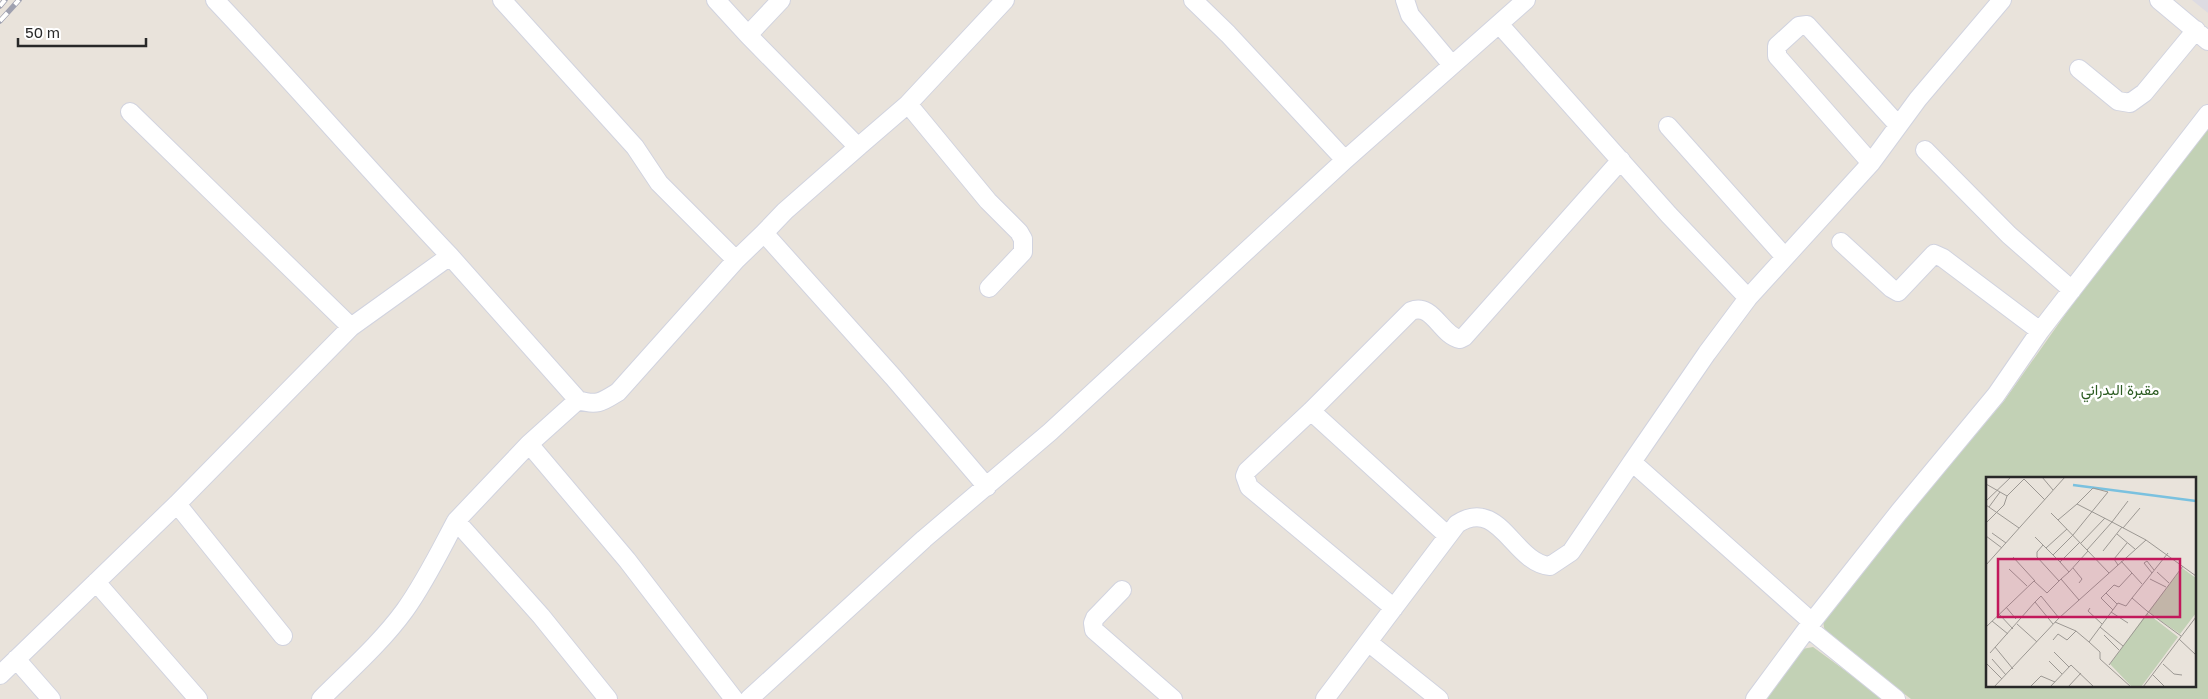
<svg xmlns="http://www.w3.org/2000/svg" width="2208" height="699" font-family="'Golos Text',Vazirmatn,sans-serif">
	<rect width="100%" height="100%" fill="#e9e3db"/>
	<path fill="#dddbe2" d="M2192 0H2208V13Z"/>
	<path fill="#c2d1b5" fill-rule="evenodd" d="M2208 128V699H1911L1825 633 1823 621 1887 539 2004 401 2110 251ZM1987 478H2194V685H1987Z
		M1813 647 1884 699H1765L1802 649Z"/>
	<g fill="none" stroke-linecap="round" stroke-linejoin="round">
		<g stroke="#d1d3df" stroke-width="20">
			<path id="minor" d="M215 0C295 84 370 172 450 256
				M502 0 635 147 659 183 736 260
				M716 0 748 35
				M781 0 748 35 858 147 785 211 764 233 893 377 987 487
				M1193 0 1228 34 1345 160
				M1405 0 1410 15 1452 65
				M2159 0 2208 41
				M1499 24 1669 215 1748 298
				M2079 69 2118 101 2130 103 2144 93 2196 30
				M908 104 988 201 1019 232 1023 239V252L989 288
				M130 112 351 327
				M1668 126 1784 256
				M858 147 908 104 1005 0
				M1925 150 2009 235 2072 290
				M1871 163 1777 56V46L1799 26 1807 25 1898 125
				M1841 242 1891 288 1898 292 1934 254 1943 258 2040 331
				M1311 411 1448 536
				M529 444 578 400
				M177 504 283 636
				M96 582 198 699
				M1122 590 1095 618 1093 623 1094 630 1173 699
				M1394 608 1249 487 1245 476 1247 471 1311 411 1411 311C1433 302 1441 336 1460 339L1464 337 1621 160
				M1812 622 1632 462 1707 353 1748 298 1871 163 1918 99 2002 0
				M1808 628 1896 699
				M1368 642 1439 699
				M16 659 51 699
				M0 675 177 504 351 327 450 256 578 400C597 406 602 402 618 392L736 260 764 233
				M321 699C350 670 381 643 405 610 425 582 440 551 456 521
				M608 699 541 616 456 521 529 444 627 560 734 699
				M749 699 924 539 1050 432 1345 160 1526 0
				M1325 699 1457 524C1500 496 1513 563 1550 566L1571 552 1632 462
				M1755 699 1812 622 1899 512 1996 395 2040 331 2208 114"/>
		</g>
		<use href="#minor" stroke="#fff" stroke-width="18"/>
		<g stroke="#9fa1b0" stroke-width="5.5">
			<path id="rail" d="M0 6 5 0
				M0 21 19 0"/>
		</g>
		<use href="#rail" stroke="#fff" stroke-width="4" stroke-dasharray="11" stroke-linecap="butt"/>
	</g>
	<g text-anchor="middle" dominant-baseline="central" stroke-width="5" stroke-linejoin="round" paint-order="stroke">
		<g font-size="15" fill="#2c5c22" stroke="#fff">
			<text x="2120" y="389">مقبرة البدراني</text>
		</g>
	</g>
	<g transform="translate(1986 477)">
		<rect width="210" height="210" fill="#e9e3db"/>
		<path d="M196 91 210 101V136L194 157 162 135ZM161 136 192 160 155 210H146L124 187Z" fill="#c2d1b5"/>
		<path fill="none" stroke="#7ac1df" stroke-width="2.5" d="M87 8 210 24"/>
		<path fill="none" stroke="#9c9893" stroke-width="1" d="M56 0 67 13M0 7 21 19 38 2 59 23M0 24 25 0M0 28 33 51M3 30 14 15M65 36 72 43 91 27 126 45 142 24M72 43 101 73M0 46 18 28 21 19M137 51 154 31M6 56 20 66M131 57 149 72M87 58 122 15 107 11 91 27M0 59 16 71M49 60 74 85M95 66 119 41M57 68 51 75V80L73 104M60 71 81 52M117 74 136 50M67 78 87 58M27 80 49 104M135 84 156 107M0 88 79 0M132 88 128 82 141 66M87 91 96 102 93 106M23 92 41 109M83 95 102 74M171 95 183 106M123 96 101 73 126 45 160 63M166 96 158 86 161 84 168 93M164 102 180 110M120 116 131 127M93 123 75 102 83 95 74 85 94 65M20 130 30 142M104 131 102 134 116 147M127 133 115 121 128 108 133 110 146 96M161 134 146 121 182 76M161 134 195 159M125 135 142 146M13 137 27 152M6 144 22 157M69 145 90 154M31 147 51 165M67 147 49 125 55 119 73 141M0 150 48 104 61 116 75 102M114 150 137 169M118 158 133 173M193 162 210 178M67 163 72 157 81 163 90 154 103 165M9 170 27 192M68 175 83 190M4 176 49 125M6 182 20 198M63 184 76 197M0 186 16 202M177 187 188 197 196 198M123 188 197 89M167 198 179 210M8 210 73 141 160 63 210 99M44 210 55 199 69 205M64 210 85 188 108 210M82 210 95 196M145 210 114 182V175L103 165 132 126 140 129 146 121M157 210 210 140"/>
		<path fill="#c2185b" fill-opacity="0.15" stroke="#c2185b" stroke-width="2.5" d="M12 82H194V140H12Z"/>
		<rect width="210" height="210" fill="none" stroke="#282828" stroke-width="2.5"/>
	</g>
	<path d="M18 38v8h128v-8" fill="none" stroke="#282828" stroke-width="2.5"/>
	<text x="25" y="38" font-size="15" fill="#282828" stroke="#ffffff" stroke-width="4" paint-order="stroke">50 m</text>
</svg>
